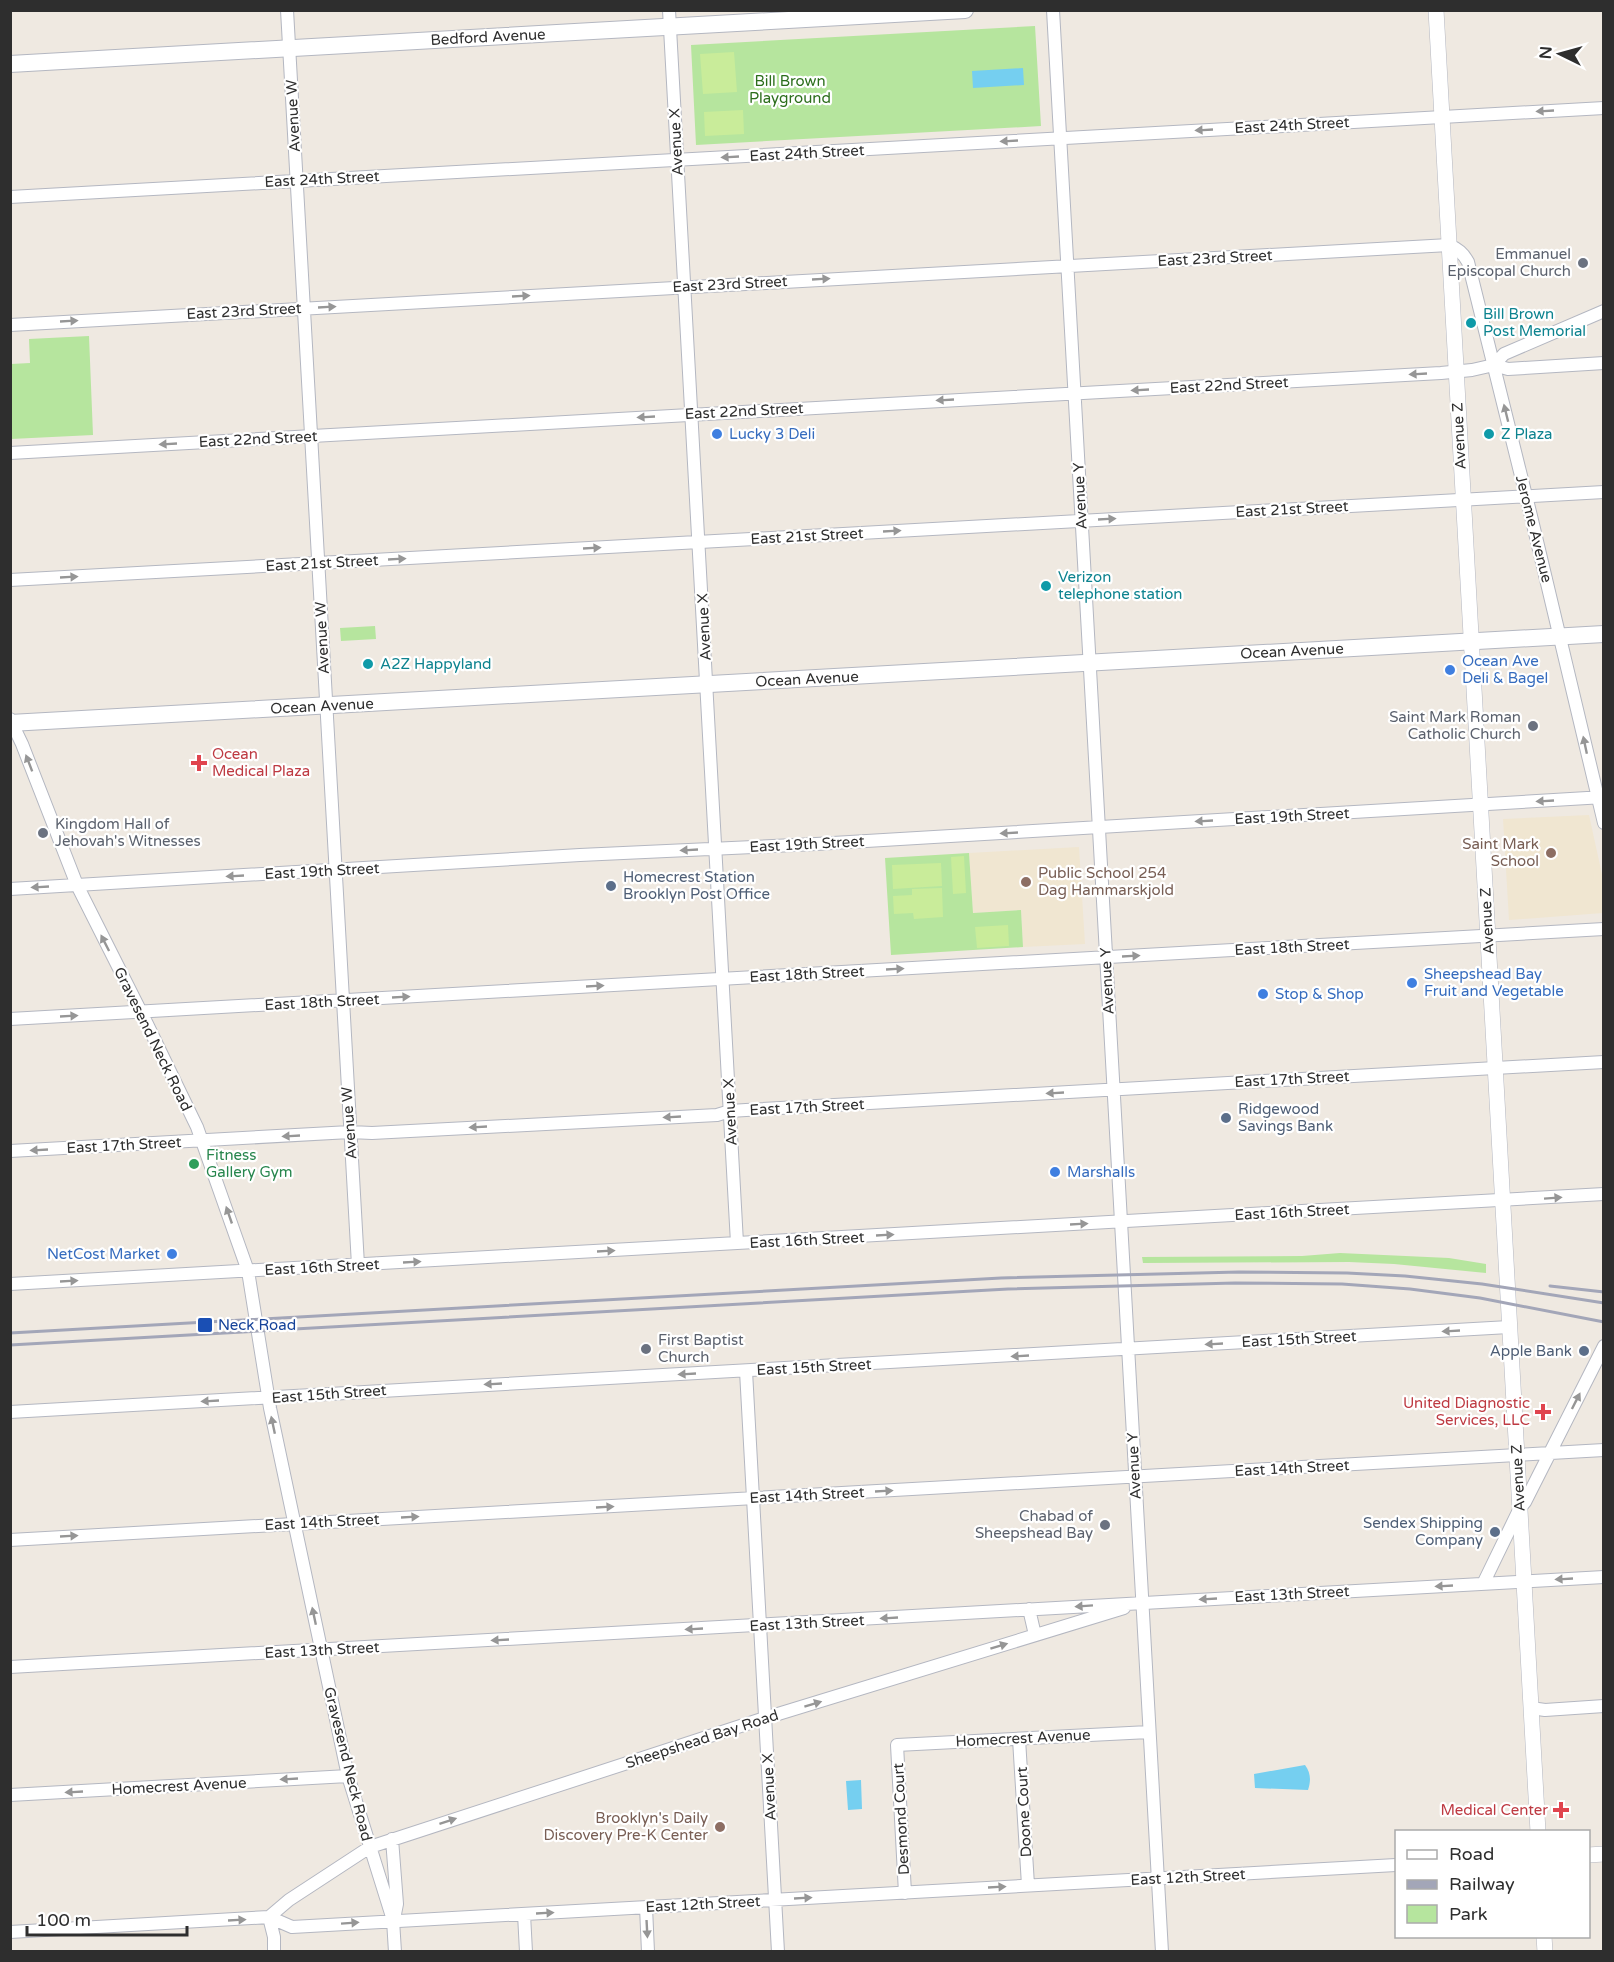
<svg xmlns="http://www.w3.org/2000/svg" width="1614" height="1962" font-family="'Varela Round',sans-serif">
	<rect width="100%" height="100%" fill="#efe9e1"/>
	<path fill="#f0e6d1" d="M1589 815 1603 879V913L1509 920 1503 819Z
		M1079 847 1085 944 1023 947 1021 910 973 913 969 853Z"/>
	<path fill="#b6e59e" d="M1035 26 1041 126 696 145 691 45Z
		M89 336 93 435 11 439V364L30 363 29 339Z
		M375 626 376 639 341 641 340 628Z
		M969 853 973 913 1021 910 1023 947 891 955 885 858Z
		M1340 1253 1449 1258 1486 1264V1273L1394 1264 1349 1262 1143 1263 1142 1257 1302 1256Z"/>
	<path fill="#c9ec9a" d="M734 52 737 92 703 94 700 54Z
		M743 110 744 134 705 136 704 112Z
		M964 856 966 893 953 894 951 857Z
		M941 863 942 886 893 889 892 865Z
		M942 888 943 917 914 919 913 913 894 914 893 896 912 895V889Z
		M1008 925 1009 946 977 948 975 927Z"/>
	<path fill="#75cff0" d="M1023 68 1024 85 973 88 972 71Z
		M1305 1765C1311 1773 1311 1781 1308 1790L1255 1788 1254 1774Z
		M861 1780 862 1809 848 1810 846 1781Z"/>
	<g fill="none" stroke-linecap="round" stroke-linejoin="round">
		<g stroke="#b4b7c1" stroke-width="14">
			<path id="minor" d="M287 10 358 1265
				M669 10 737 1243
				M1053 10 1162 1952
				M10 197 1604 108
				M10 325 1449 245C1458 249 1463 253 1468 262L1531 516 1604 823
				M1494 365 1508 369 1604 363
				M10 453 1441 373 1472 370 1494 365 1504 354 1604 311
				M10 580 1604 492
				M10 719 22 744 77 885 147 1024 197 1127 248 1271 270 1408 348 1776 393 1920 395 1952
				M10 889 580 855 816 844 1604 797
				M10 1019 1604 929
				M10 1151 350 1132 372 1133 717 1115 730 1111 746 1110 1604 1062
				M10 1284 1604 1194
				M746 1371 778 1952
				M10 1412 1509 1327
				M10 1540 1604 1450
				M1483 1584 1520 1508 1525 1502 1604 1346
				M1029 1609 1035 1635
				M10 1667 1604 1577
				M1531 1708 1545 1710 1604 1706
				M1019 1739 1028 1885
				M10 1795 348 1776
				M392 1839 397 1904 394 1919
				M905 1893 897 1745 1149 1732
				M646 1907 648 1952
				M524 1914 526 1952
				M10 1932 269 1917 292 1927 1396 1865
				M274 1952V1937L269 1917 289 1900 370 1847 765 1718 1124 1608"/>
		</g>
		<g stroke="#b4b7c1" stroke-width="16">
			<path id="tertiary" d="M1436 10 1538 1832
				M1588 1855 1604 1854
				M1544 1936 1545 1952"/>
		</g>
		<g stroke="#b4b7c1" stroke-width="18">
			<path id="secondary" d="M10 64 965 10
				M10 723 1604 634"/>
		</g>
		<use href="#minor" stroke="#fff" stroke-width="12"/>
		<use href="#tertiary" stroke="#fff" stroke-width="15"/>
		<use href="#secondary" stroke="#fff" stroke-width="16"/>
		<path stroke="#a3a6b8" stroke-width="3" d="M1550 1286 1604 1292
			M10 1333 1001 1278 1239 1272 1347 1273 1405 1276 1482 1284 1604 1303
			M10 1345 1008 1289 1235 1283 1342 1284 1410 1289 1480 1298 1604 1322"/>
	</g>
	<defs><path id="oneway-solid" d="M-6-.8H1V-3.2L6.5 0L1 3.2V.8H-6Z" transform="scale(1.5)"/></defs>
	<g fill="#969696">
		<use href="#oneway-solid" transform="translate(1545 111) rotate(177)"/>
		<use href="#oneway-solid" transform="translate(1204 130) rotate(177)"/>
		<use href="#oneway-solid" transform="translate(1009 141) rotate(177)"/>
		<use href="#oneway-solid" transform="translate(730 157) rotate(177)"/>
		<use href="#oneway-solid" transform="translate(821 279) rotate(-3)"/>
		<use href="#oneway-solid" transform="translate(521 296) rotate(-3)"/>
		<use href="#oneway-solid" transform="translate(327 307) rotate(-3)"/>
		<use href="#oneway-solid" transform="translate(69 321) rotate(-3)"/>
		<use href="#oneway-solid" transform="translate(1418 374) rotate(177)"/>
		<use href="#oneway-solid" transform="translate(1140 390) rotate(177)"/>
		<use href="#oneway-solid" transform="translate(945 400) rotate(177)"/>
		<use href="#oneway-solid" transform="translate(1506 413) rotate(-104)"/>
		<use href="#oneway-solid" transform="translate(646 417) rotate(177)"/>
		<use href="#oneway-solid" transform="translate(168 444) rotate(177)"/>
		<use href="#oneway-solid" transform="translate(1107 519) rotate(-3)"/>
		<use href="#oneway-solid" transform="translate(892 531) rotate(-3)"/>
		<use href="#oneway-solid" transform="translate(592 548) rotate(-3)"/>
		<use href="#oneway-solid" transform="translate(397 559) rotate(-3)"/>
		<use href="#oneway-solid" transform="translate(69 577) rotate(-3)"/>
		<use href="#oneway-solid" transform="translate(1585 745) rotate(-102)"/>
		<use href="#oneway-solid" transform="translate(29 763) rotate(-111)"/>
		<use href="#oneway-solid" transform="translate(1545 801) rotate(177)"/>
		<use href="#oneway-solid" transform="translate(1204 821) rotate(177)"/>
		<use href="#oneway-solid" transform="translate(1009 833) rotate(177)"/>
		<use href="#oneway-solid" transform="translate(689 850) rotate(177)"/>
		<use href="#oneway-solid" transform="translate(235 876) rotate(177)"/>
		<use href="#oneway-solid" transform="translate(40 887) rotate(177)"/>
		<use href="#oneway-solid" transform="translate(105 943) rotate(-117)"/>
		<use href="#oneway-solid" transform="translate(1131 956) rotate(-3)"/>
		<use href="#oneway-solid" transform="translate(895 969) rotate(-3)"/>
		<use href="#oneway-solid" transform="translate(595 986) rotate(-3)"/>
		<use href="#oneway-solid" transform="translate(401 997) rotate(-3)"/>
		<use href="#oneway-solid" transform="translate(69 1016) rotate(-3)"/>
		<use href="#oneway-solid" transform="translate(1055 1093) rotate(177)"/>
		<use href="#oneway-solid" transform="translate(672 1117) rotate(177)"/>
		<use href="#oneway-solid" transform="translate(478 1127) rotate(177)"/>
		<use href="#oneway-solid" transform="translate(291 1136) rotate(177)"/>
		<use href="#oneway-solid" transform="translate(39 1150) rotate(177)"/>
		<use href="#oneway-solid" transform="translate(1553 1198) rotate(-4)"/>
		<use href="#oneway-solid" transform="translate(229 1215) rotate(-109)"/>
		<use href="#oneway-solid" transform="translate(1079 1224) rotate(-3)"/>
		<use href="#oneway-solid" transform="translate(885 1235) rotate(-3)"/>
		<use href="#oneway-solid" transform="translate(606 1251) rotate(-3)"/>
		<use href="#oneway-solid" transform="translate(412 1262) rotate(-3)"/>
		<use href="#oneway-solid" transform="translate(69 1281) rotate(-3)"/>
		<use href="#oneway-solid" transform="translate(1451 1331) rotate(177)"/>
		<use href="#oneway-solid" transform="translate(1214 1344) rotate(177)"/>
		<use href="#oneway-solid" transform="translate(1020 1356) rotate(177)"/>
		<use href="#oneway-solid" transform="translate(687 1374) rotate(177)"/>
		<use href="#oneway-solid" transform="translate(493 1384) rotate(177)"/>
		<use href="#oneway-solid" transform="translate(210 1401) rotate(177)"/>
		<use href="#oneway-solid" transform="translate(1576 1401) rotate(-63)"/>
		<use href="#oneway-solid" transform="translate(273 1425) rotate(-102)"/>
		<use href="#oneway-solid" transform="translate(884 1491) rotate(-3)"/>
		<use href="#oneway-solid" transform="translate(605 1507) rotate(-3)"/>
		<use href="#oneway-solid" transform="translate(410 1517) rotate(-3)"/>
		<use href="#oneway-solid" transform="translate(69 1536) rotate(-3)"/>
		<use href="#oneway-solid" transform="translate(1564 1579) rotate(177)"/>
		<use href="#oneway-solid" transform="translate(1444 1586) rotate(177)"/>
		<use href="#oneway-solid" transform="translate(1208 1599) rotate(177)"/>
		<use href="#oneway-solid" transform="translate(1084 1606) rotate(176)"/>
		<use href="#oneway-solid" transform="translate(314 1616) rotate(-102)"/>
		<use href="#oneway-solid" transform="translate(889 1618) rotate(177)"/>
		<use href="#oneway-solid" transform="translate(694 1629) rotate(177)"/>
		<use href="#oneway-solid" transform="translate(500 1640) rotate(177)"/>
		<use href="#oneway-solid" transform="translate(999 1646) rotate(-17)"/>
		<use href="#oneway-solid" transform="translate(813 1704) rotate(-17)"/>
		<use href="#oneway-solid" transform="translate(289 1779) rotate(177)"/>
		<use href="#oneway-solid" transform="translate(74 1792) rotate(177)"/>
		<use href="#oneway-solid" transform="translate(448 1821) rotate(-18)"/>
		<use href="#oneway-solid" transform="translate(997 1887) rotate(-3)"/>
		<use href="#oneway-solid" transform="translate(803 1898) rotate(-3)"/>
		<use href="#oneway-solid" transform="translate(545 1913) rotate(-3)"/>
		<use href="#oneway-solid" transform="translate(237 1920) rotate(-3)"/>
		<use href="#oneway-solid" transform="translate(350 1923) rotate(-4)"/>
		<use href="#oneway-solid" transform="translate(647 1929) rotate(87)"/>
	</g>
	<g fill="#6b7280" stroke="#fff" stroke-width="2">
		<circle cx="1583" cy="263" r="6"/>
		<circle cx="1533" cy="726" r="6"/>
		<circle cx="43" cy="833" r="6"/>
		<circle cx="646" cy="1349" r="6"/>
		<circle cx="1105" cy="1525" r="6"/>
	</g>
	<g fill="#0f9aa8" stroke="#fff" stroke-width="2">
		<circle cx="1471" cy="323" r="6"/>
		<circle cx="1489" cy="434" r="6"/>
		<circle cx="1046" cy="586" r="6"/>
		<circle cx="368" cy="664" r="6"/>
	</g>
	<g fill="#3f7fe0" stroke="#fff" stroke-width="2">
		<circle cx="717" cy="434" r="6"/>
		<circle cx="1450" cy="670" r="6"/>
		<circle cx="1412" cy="983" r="6"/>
		<circle cx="1263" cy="994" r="6"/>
		<circle cx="1055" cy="1172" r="6"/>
		<circle cx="172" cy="1254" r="6"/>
	</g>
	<g fill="#e0444e" stroke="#fff" stroke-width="2">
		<path d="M196 754h6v6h6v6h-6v6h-6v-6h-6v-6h6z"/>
		<path d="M1540 1403h6v6h6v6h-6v6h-6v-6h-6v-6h6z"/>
		<path d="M1558 1801h6v6h6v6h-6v6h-6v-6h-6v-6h6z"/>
	</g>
	<g fill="#8d6e63" stroke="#fff" stroke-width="2">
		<circle cx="1551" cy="853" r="6"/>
		<circle cx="1026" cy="882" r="6"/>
		<circle cx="720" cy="1827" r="6"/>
	</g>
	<g fill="#5c6f8a" stroke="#fff" stroke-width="2">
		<circle cx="611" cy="886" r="6"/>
		<circle cx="1226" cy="1118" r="6"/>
		<circle cx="1584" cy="1351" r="6"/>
		<circle cx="1495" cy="1532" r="6"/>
	</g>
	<circle fill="#2e9e5b" stroke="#fff" stroke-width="2" cx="194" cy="1164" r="6"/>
	<rect fill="#1a4fb4" stroke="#fff" stroke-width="2" x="197" y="1317" width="16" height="16" rx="3"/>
	<g text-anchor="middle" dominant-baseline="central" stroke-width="4.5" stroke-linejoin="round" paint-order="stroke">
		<g font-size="15" fill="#2e2e2e" stroke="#fff">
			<text transform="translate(488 37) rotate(-3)">Bedford Avenue</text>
			<text transform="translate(293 116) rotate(-93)">Avenue W</text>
			<text transform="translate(1292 125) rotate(-3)">East 24th Street</text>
			<text transform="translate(676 142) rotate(-93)">Avenue X</text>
			<text transform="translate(807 153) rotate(-3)">East 24th Street</text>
			<text transform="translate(322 179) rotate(-3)">East 24th Street</text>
			<text transform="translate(1215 258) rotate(-3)">East 23rd Street</text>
			<text transform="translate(730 284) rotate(-3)">East 23rd Street</text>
			<text transform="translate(244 311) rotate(-3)">East 23rd Street</text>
			<text transform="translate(1229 385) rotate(-3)">East 22nd Street</text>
			<text transform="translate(744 411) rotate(-3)">East 22nd Street</text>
			<text transform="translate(1459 436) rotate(-93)">Avenue Z</text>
			<text transform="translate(258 439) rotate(-3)">East 22nd Street</text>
			<text transform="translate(1080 496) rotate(-93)">Avenue Y</text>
			<text transform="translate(1292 509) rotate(-3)">East 21st Street</text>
			<text transform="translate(1534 529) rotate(76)">Jerome Avenue</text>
			<text transform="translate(807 536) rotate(-3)">East 21st Street</text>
			<text transform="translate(322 563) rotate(-3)">East 21st Street</text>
			<text transform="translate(704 627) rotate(-93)">Avenue X</text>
			<text transform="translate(322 638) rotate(-93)">Avenue W</text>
			<text transform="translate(1292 651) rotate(-3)">Ocean Avenue</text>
			<text transform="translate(807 679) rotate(-3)">Ocean Avenue</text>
			<text transform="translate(322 706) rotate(-3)">Ocean Avenue</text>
			<text transform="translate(1292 816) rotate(-3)">East 19th Street</text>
			<text transform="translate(807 844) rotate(-3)">East 19th Street</text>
			<text transform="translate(322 871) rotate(-3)">East 19th Street</text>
			<text transform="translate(1487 921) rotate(-93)">Avenue Z</text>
			<text transform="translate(1292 947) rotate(-3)">East 18th Street</text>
			<text transform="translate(807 974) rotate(-3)">East 18th Street</text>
			<text transform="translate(1107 981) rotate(-93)">Avenue Y</text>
			<text transform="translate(322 1002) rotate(-3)">East 18th Street</text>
			<text transform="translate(153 1039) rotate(64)">Gravesend Neck Road</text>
			<text transform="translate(1292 1079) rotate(-3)">East 17th Street</text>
			<text transform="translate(807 1107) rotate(-3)">East 17th Street</text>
			<text transform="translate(730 1112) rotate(-93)">Avenue X</text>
			<text transform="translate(349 1123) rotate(-94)">Avenue W</text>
			<text transform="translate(124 1145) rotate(-3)">East 17th Street</text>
			<text transform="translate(1292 1212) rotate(-3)">East 16th Street</text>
			<text transform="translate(807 1240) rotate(-3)">East 16th Street</text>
			<text transform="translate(322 1267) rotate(-3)">East 16th Street</text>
			<text transform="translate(1299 1339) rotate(-3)">East 15th Street</text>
			<text transform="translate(814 1367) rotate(-3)">East 15th Street</text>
			<text transform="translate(329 1394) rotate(-4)">East 15th Street</text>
			<text transform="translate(1134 1466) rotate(-93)">Avenue Y</text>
			<text transform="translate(1292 1468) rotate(-3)">East 14th Street</text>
			<text transform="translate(1518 1478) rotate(-93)">Avenue Z</text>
			<text transform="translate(807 1495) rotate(-3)">East 14th Street</text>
			<text transform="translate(322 1522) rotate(-3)">East 14th Street</text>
			<text transform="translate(1292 1594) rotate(-3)">East 13th Street</text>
			<text transform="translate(807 1623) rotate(-3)">East 13th Street</text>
			<text transform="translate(322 1650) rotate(-3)">East 13th Street</text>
			<text transform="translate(1023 1738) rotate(-3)">Homecrest Avenue</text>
			<text transform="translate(702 1739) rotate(-18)">Sheepshead Bay Road</text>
			<text transform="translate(348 1764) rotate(76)">Gravesend Neck Road</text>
			<text transform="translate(179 1786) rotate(-3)">Homecrest Avenue</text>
			<text transform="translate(769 1787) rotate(-93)">Avenue X</text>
			<text transform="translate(1024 1812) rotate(-93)">Doone Court</text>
			<text transform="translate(901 1819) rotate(-93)">Desmond Court</text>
			<text transform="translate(1188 1877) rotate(-3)">East 12th Street</text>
			<text transform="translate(703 1904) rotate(-3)">East 12th Street</text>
		</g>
		<g font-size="15" fill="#2c6e1b" stroke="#fff">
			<text x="790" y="81">Bill Brown<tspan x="790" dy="17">Playground</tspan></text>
		</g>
		<g font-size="15" fill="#5b616d" stroke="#fff" text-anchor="end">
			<text x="1571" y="254">Emmanuel<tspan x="1571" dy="17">Episcopal Church</tspan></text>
			<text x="1521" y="717">Saint Mark Roman<tspan x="1521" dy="17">Catholic Church</tspan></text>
			<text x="55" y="824" text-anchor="start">Kingdom Hall of<tspan x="55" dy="17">Jehovah's Witnesses</tspan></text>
			<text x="658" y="1340" text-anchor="start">First Baptist<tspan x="658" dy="17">Church</tspan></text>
			<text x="1093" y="1516">Chabad of<tspan x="1093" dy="17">Sheepshead Bay</tspan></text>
		</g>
		<g font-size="15" fill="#0d838f" stroke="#fff" text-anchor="start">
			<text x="1483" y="314">Bill Brown<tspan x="1483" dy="17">Post Memorial</tspan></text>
			<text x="1501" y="434">Z Plaza</text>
			<text x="1058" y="577">Verizon<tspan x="1058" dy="17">telephone station</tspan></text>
			<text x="380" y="664">A2Z Happyland</text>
		</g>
		<g font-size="15" fill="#366cbe" stroke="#fff" text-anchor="start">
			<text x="729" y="434">Lucky 3 Deli</text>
			<text x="1462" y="661">Ocean Ave<tspan x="1462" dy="17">Deli &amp; Bagel</tspan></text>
			<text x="1424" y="974">Sheepshead Bay<tspan x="1424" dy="17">Fruit and Vegetable</tspan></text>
			<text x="1275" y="994">Stop &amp; Shop</text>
			<text x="1067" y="1172">Marshalls</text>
			<text x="160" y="1254" text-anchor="end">NetCost Market</text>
		</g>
		<g font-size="15" fill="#be3a42" stroke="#fff" text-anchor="end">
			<text x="212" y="754" text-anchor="start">Ocean<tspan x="212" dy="17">Medical Plaza</tspan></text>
			<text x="1530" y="1403">United Diagnostic<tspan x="1530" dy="17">Services, LLC</tspan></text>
			<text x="1548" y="1810">Medical Center</text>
		</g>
		<g font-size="15" fill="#785e54" stroke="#fff" text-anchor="end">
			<text x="1539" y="844">Saint Mark<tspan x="1539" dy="17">School</tspan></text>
			<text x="1038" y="873" text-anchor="start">Public School 254<tspan x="1038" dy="17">Dag Hammarskjold</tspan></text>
			<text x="708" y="1818">Brooklyn's Daily<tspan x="708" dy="17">Discovery Pre-K Center</tspan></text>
		</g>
		<g font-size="15" fill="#4e5e75" stroke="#fff" text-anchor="start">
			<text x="623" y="877">Homecrest Station<tspan x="623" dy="17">Brooklyn Post Office</tspan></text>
			<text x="1238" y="1109">Ridgewood<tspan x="1238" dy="17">Savings Bank</tspan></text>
			<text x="1572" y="1351" text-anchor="end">Apple Bank</text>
			<text x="1483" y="1523" text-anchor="end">Sendex Shipping<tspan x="1483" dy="17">Company</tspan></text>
		</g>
		<g font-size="15" fill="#27864d" stroke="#fff" text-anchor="start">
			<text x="206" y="1155">Fitness<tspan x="206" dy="17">Gallery Gym</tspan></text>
		</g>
		<g font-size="15" fill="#164399" stroke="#fff" text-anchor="start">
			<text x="218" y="1325">Neck Road</text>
		</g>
	</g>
	<rect width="1614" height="1962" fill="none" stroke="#2e2e2e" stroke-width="24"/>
	<rect x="1395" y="1830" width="195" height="108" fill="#ffffff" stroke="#ababab" stroke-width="1.5"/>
	<rect x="1407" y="1850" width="30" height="9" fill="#ffffff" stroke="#ababab" stroke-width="1.5"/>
	<text x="1449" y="1860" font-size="18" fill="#2e2e2e">Road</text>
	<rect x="1407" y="1880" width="30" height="9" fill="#a3a6b8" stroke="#ababab" stroke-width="1.5"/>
	<text x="1449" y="1890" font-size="18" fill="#2e2e2e">Railway</text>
	<rect x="1407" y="1905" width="30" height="18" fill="#b6e59e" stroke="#ababab" stroke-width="1.5"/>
	<text x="1449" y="1920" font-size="18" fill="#2e2e2e">Park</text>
	<g transform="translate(1560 54) rotate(275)" stroke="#ffffff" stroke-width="4.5" paint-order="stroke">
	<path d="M0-4.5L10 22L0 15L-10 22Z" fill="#2e2e2e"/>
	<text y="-9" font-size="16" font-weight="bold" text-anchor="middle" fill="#2e2e2e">N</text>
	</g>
	<path d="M27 1926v9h160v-9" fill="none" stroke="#2e2e2e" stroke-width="3"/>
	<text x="36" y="1926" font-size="18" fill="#2e2e2e" stroke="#ffffff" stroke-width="4.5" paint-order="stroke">100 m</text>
</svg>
